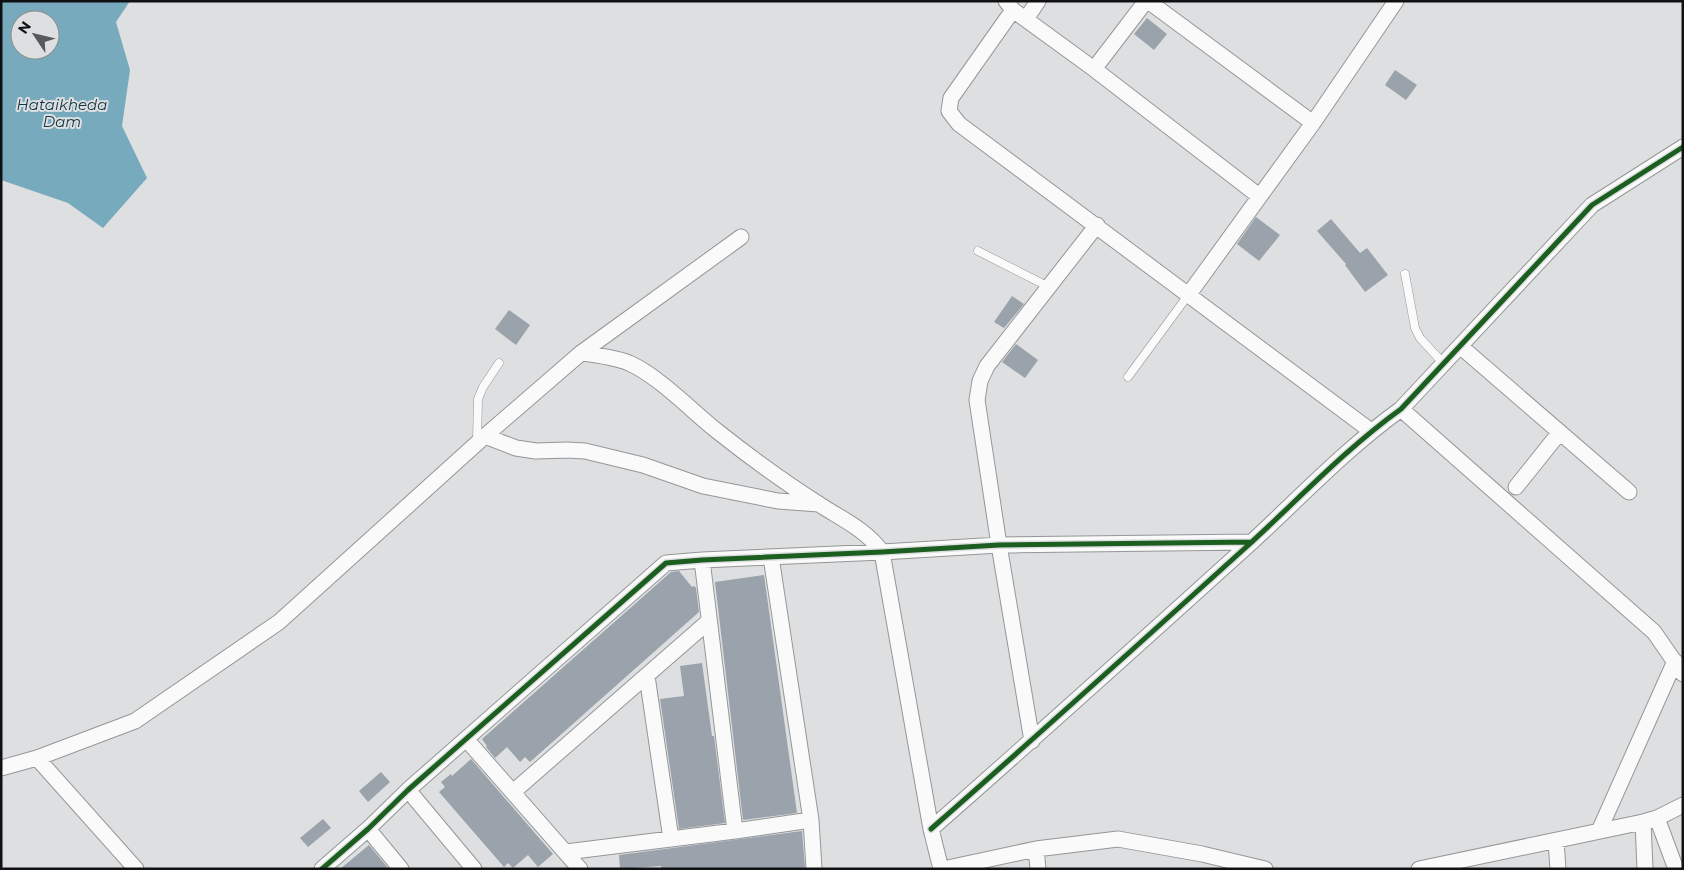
<svg xmlns="http://www.w3.org/2000/svg" width="1684" height="870" font-family="Montserrat,sans-serif">
	<rect width="100%" height="100%" fill="#dedfe0"/>
	<path fill="#78aabe" fill-rule="evenodd" d="M1 1H130L116 22 130 70 122 126 147 178 103 228 68 203 1 180ZM20 20H50V50H20Z"/>
	<path fill="#9aa2ab" d="M1147 18 1167 34 1154 50 1134 34Z
		M1395 70 1417 85 1406 100 1385 85Z
		M1256 217 1280 235 1259 261 1237 244Z
		M1331 219 1360 253 1367 248 1388 275 1365 292 1345 265 1346 264 1317 231Z
		M1012 296 1024 304 1004 328 994 322Z
		M509 310 530 325 516 345 495 329Z
		M1016 344 1038 360 1025 378 1002 362Z
		M679 571 692 587 694 586 696 588 699 612 530 762 525 757 520 762 507 747 495 758 486 747 487 746 482 739 671 572Z
		M764 575 797 813 743 820 715 582Z
		M702 663 712 736H714L725 823 679 829 660 699 684 696 680 666Z
		M471 759 553 854 538 867 528 855 513 868 508 863 504 867 439 792 445 787 441 782 451 774 452 776Z
		M381 772 390 782 368 802 359 791Z
		M323 819 331 828 308 847 300 838Z
		M802 831 805 868 661 869V866L620 869 619 855Z
		M369 845 389 869H340Z"/>
	<g fill="none" stroke-linecap="round" stroke-linejoin="round">
		<g stroke="#959697" stroke-width="9">
			<path id="service" d="M978 251 1049 287
				M1405 274 1415 328 1420 338 1444 364
				M1128 377 1189 294
				M477 441 478 399 483 387 499 363"/>
		</g>
		<g stroke="#959697" stroke-width="17">
			<path id="minor" d="M1006 1 1013 10 1094 69 1259 196
				M1148 1 1313 123
				M1013 10 951 98 949 111 959 124 1371 431
				M1026 19 1038 1
				M1094 69 1146 1
				M1189 294 1313 123 1396 1
				M1460 346 1629 492
				M581 353C597 355 614 357 629 363 657 375 692 411 717 431 751 458 788 485 825 508 846 521 868 532 882 552L931 829 941 869
				M1401 409 1654 632 1683 674
				M485 436 516 448 536 451 567 450 585 451 643 465 703 486 778 501 819 504
				M1516 487 1560 432
				M771 557 811 820 814 869
				M702 560 735 831
				M647 676 671 839
				M466 739 580 869
				M1032 741 999 545 977 400 980 381 987 366 1097 225
				M37 758 136 869
				M1 768 37 758 135 721 279 622 485 436 581 353 741 237
				M408 790 474 869
				M513 792 709 621
				M1657 818 1676 869
				M1643 822 1645 869
				M368 829 401 869
				M931 829C1036 737 1140 643 1244 549 1296 502 1344 450 1401 409L1592 205 1683 147
				M1599 831 1675 661
				M1556 841 1558 869
				M1036 849 1038 869
				M566 852 735 831 811 820
				M322 869 368 829 408 790 666 563 702 560 882 552 999 545 1252 542
				M943 869 1036 849 1118 839 1202 854 1265 869
				M1419 869 1643 822 1657 818 1683 805"/>
		</g>
		<use href="#service" stroke="#fafafa" stroke-width="8"/>
		<use href="#minor" stroke="#fafafa" stroke-width="15"/>
		<g stroke="#dddfe1" stroke-width="8">
			<path id="cycleway" d="M931 829C1036 737 1140 643 1244 549 1296 502 1344 450 1401 409L1592 205 1683 147
				M322 869 368 829 408 790 666 563 702 560 882 552 999 545 1252 542"/>
		</g>
		<use href="#cycleway" stroke="#1b5e20" stroke-width="5"/>
	</g>
	<g text-anchor="middle" dominant-baseline="central" stroke-width="4" stroke-linejoin="round" paint-order="stroke">
		<g font-size="15" font-style="italic" fill="#123441" stroke="#dddfe1">
			<text x="62" y="104">Hataikheda<tspan x="62" dy="17">Dam</tspan></text>
		</g>
	</g>
	<rect width="1684" height="870" fill="none" stroke="#101112" stroke-width="5"/>
	<g transform="translate(35 35) rotate(305)"><circle r="24" fill="#dddfe1" stroke="#8b8d8e"/>
	<path d="M0-4L9 19L0 12L-9 19Z" fill="#58595a"/>
	<text y="-8" font-size="14" font-weight="bold" text-anchor="middle" fill="#101112">N</text>
	</g>
</svg>
